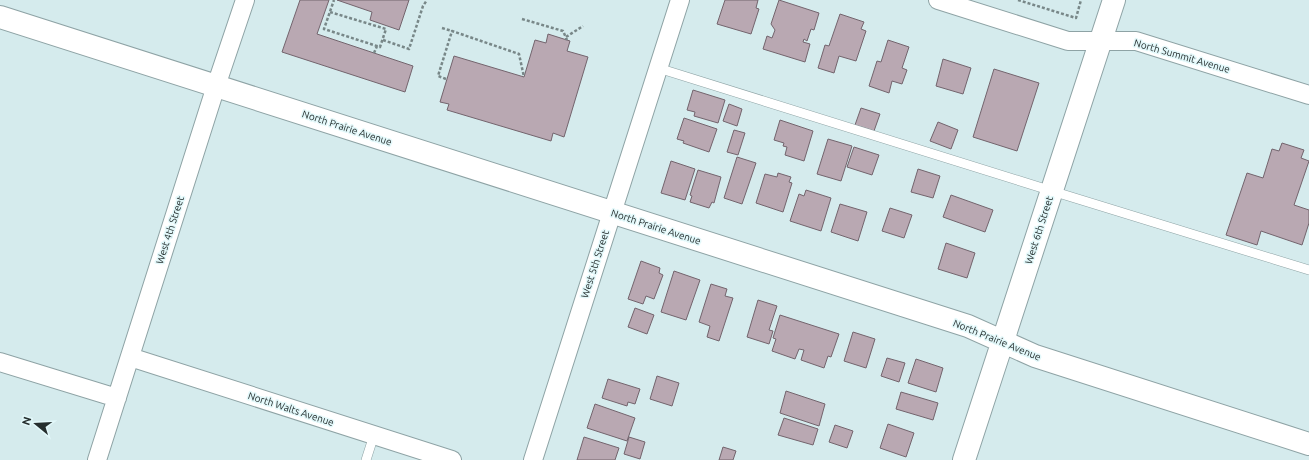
<svg xmlns="http://www.w3.org/2000/svg" width="1309" height="460" font-family="Ubuntu,sans-serif">
	<rect width="100%" height="100%" fill="#d5ebed"/>
	<path fill="#b9a8b2" stroke="#73646d" d="M300 0H329L317 34 413 66 405 92 282 52Z
		M337 0H409L399 30 370 20 372 12Z
		M725 0H758L756 8 759 9 751 34 717 24Z
		M779 0 819 13 814 30 811 29 807 41 804 39 803 42 810 44 805 62 763 49 767 36 772 38 775 30 771 24Z
		M840 14 864 22 861 29 866 31 856 61 839 56 834 73 818 68 825 45 829 46Z
		M548 34 570 41 567 51 588 57 564 137 553 133 551 141 447 110 449 104 440 102 454 56 524 77 535 40 546 43Z
		M888 40 909 47 902 68 907 70 902 84 892 81 889 93 869 86 877 61 881 62Z
		M943 59 971 68 963 94 936 86Z
		M994 69 1039 83 1017 151 973 137Z
		M693 90 725 100 718 123 694 116 695 112 687 110Z
		M729 104 742 109 737 126 723 121Z
		M861 108 880 114 874 131 855 125Z
		M684 118 717 129 709 152 683 143 684 141 677 139Z
		M780 120 813 131 804 161 785 155 787 147 783 146 784 143 774 140Z
		M938 122 958 130 951 149 930 141Z
		M734 130 745 133 738 155 727 152Z
		M828 139 852 146 841 181 817 174Z
		M1282 143 1304 150 1301 158 1309 161 1294 205 1309 210V223L1302 245 1261 231 1257 245 1226 235 1247 173 1263 178 1272 149 1279 151Z
		M854 147 879 155 872 175 847 167Z
		M737 157 756 163 742 204 724 198Z
		M671 161 695 169 685 200 661 193Z
		M918 169 940 176 933 198 911 192Z
		M698 170 721 177 714 203 712 202 709 208 690 202 692 196 690 195Z
		M778 173 791 177 789 182 792 183 783 212 756 203 765 174 777 177Z
		M806 190 831 198 821 231 790 221 799 194 804 196Z
		M951 195 993 210 985 232 943 217Z
		M840 204 867 212 858 241 831 232Z
		M890 208 912 215 904 238 882 231Z
		M946 243 975 253 967 278 938 269Z
		M641 261 660 268 659 273 663 275 654 299 646 296 643 304 628 299Z
		M674 271 700 280 686 320 661 312Z
		M711 284 727 289 725 296 733 298 719 341 707 337 710 326 699 322Z
		M758 300 777 306 769 330 773 331 769 344 747 337Z
		M635 308 654 315 647 334 628 327Z
		M780 315 839 334 831 357 828 356 824 368 801 360 804 350 799 349 795 359 772 351 776 339 773 338Z
		M853 332 875 339 866 368 844 361Z
		M887 358 905 363 899 382 881 376Z
		M916 359 943 368 936 392 908 383Z
		M657 376 679 383 672 406 650 399Z
		M608 379 640 389 635 404 628 402 627 406 602 398Z
		M786 391 825 404 819 426 780 413Z
		M901 392 938 403 933 420 896 409Z
		M595 404 635 418 627 441 587 428Z
		M784 418 818 429 813 445 778 435Z
		M888 424 914 433 906 457 880 448Z
		M835 425 853 431 847 448 829 442Z
		M584 437 619 448 615 460H577Z
		M629 437 645 442 640 459 624 454Z
		M723 447 736 451 733 460H719Z"/>
	<g fill="none" stroke-linecap="round" stroke-linejoin="round">
		<g stroke="#8ea3a5" stroke-width="10">
			<path id="lane" d="M658 68 1052 191 1309 270
				M366 460 374 435"/>
		</g>
		<g stroke="#8ea3a5" stroke-width="20">
			<path id="street" d="M938 0 1068 41H1136L1309 95
				M130 357 452 460
				M0 362 117 398
				M97 460 216 86 245 0
				M533 460 680 0"/>
		</g>
		<g stroke="#8ea3a5" stroke-width="24">
			<path id="secondary" d="M0 17 968 326 1035 356 1309 444
				M964 460 1114 0"/>
		</g>
		<path stroke="#788788" stroke-width="2.5" stroke-dasharray="3 2" stroke-linecap="butt" d="M1018 0 1076 18 1081 0
			M330 12 386 29 380 47 324 29 334 0
			M522 19 563 31 567 40
			M442 28 452 31
			M566 37 583 26
			M383 40 409 49 423 6 427 0
			M374 53 377 46
			M446 79 438 76 452 31 519 54 524 77"/>
		<use href="#lane" stroke="#fff" stroke-width="9"/>
		<use href="#street" stroke="#fff" stroke-width="18"/>
		<use href="#secondary" stroke="#fff" stroke-width="22"/>
	</g>
	<g text-anchor="middle" dominant-baseline="central" stroke-width="3" stroke-linejoin="round" paint-order="stroke">
		<g font-size="10" fill="#252e2e" stroke="#e2f8fa">
			<text transform="translate(1182 56) rotate(16)">North Summit Avenue</text>
			<text transform="translate(347 128) rotate(18)">North Prairie Avenue</text>
			<text transform="translate(656 227) rotate(18)">North Prairie Avenue</text>
			<text transform="translate(170 230) rotate(-72)">West 4th Street</text>
			<text transform="translate(1039 230) rotate(-72)">West 6th Street</text>
			<text transform="translate(595 264) rotate(-72)">West 5th Street</text>
			<text transform="translate(997 340) rotate(22)">North Prairie Avenue</text>
			<text transform="translate(291 409) rotate(18)">North Walts Avenue</text>
		</g>
	</g>
	<g transform="translate(36 424) rotate(288)" stroke="#e2f8fa" stroke-width="3" paint-order="stroke">
	<path d="M0-3L7 15L0 10L-7 15Z" fill="#252e2e"/>
	<text y="-6" font-size="11" font-weight="bold" text-anchor="middle" fill="#252e2e">N</text>
	</g>
</svg>
